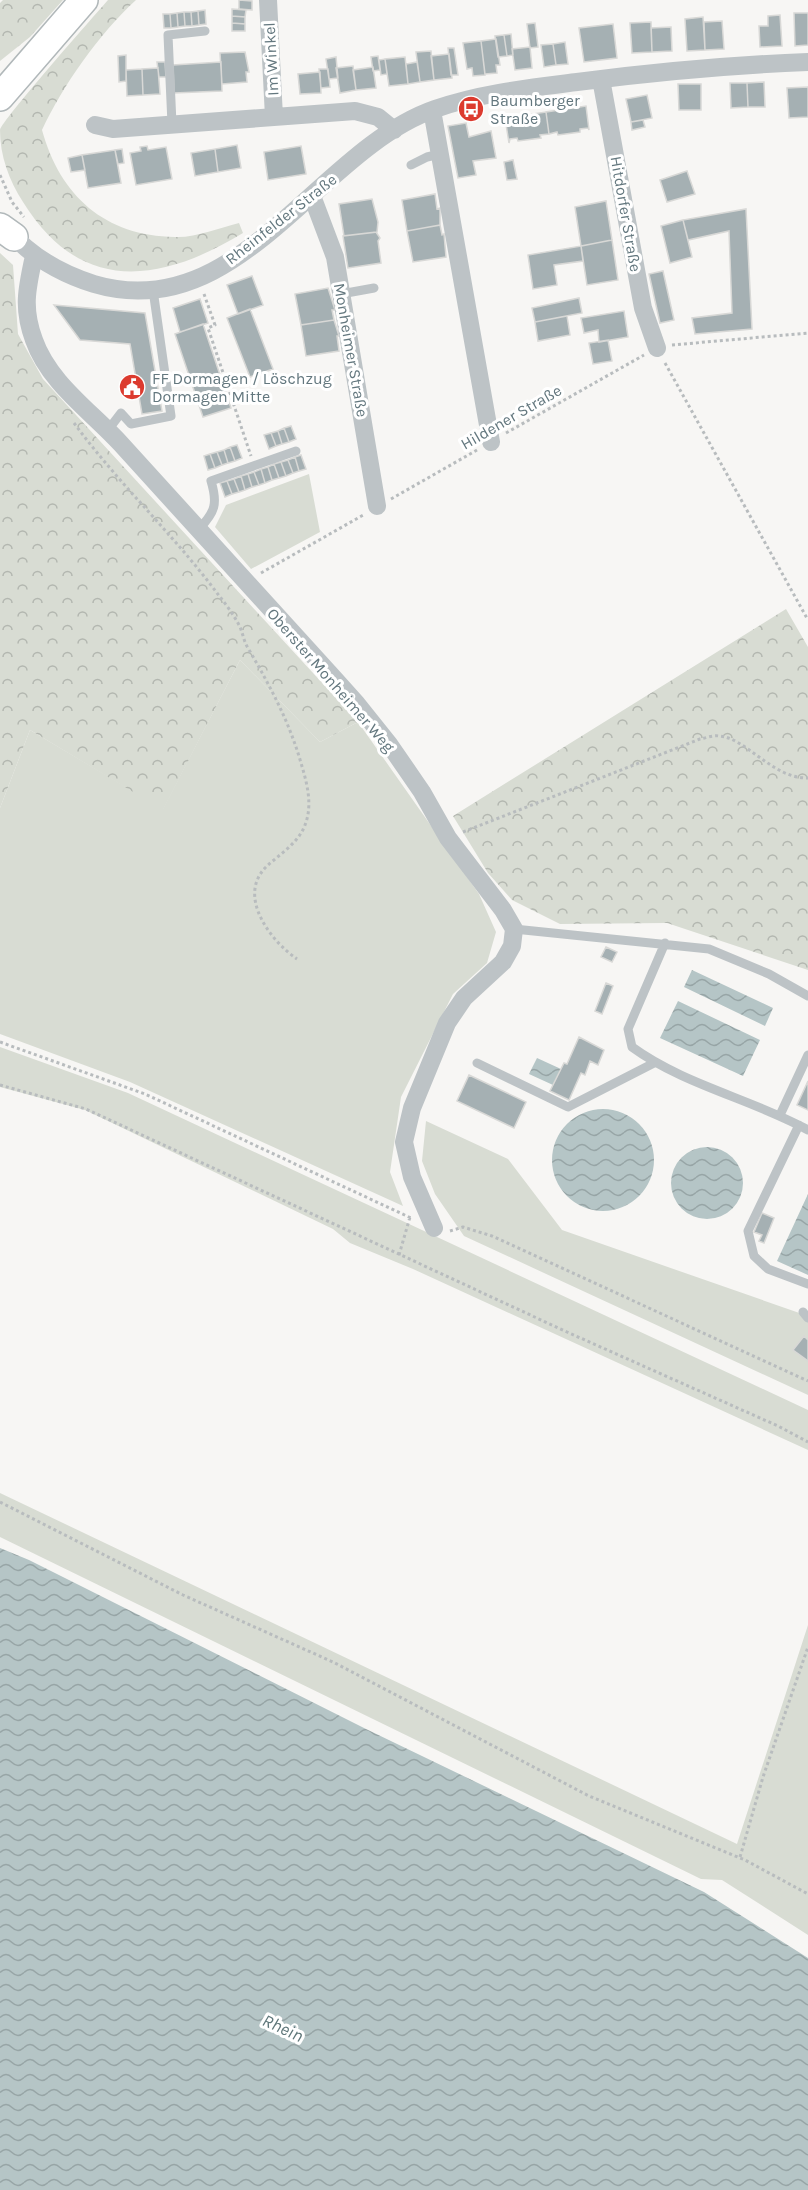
<svg xmlns="http://www.w3.org/2000/svg" width="808" height="2190" font-family="Karla,sans-serif">
	<defs>
		<pattern id="forest-crowns" width="20" height="18" patternUnits="userSpaceOnUse" patternTransform="scale(1.5)"><rect width="20" height="18" fill="#d8dcd3"/><path d="M2 6a3 3 0 1 1 6 0M12 15a3 3 0 1 1 6 0" fill="none" stroke="#b3b7b0"/></pattern>
		<pattern id="water-waves" width="16" height="10" patternUnits="userSpaceOnUse" patternTransform="scale(1.5)"><rect width="16" height="10" fill="#b5c5c6"/><path d="M0 5q4-4 8 0t8 0" fill="none" stroke="#97a5a6"/></pattern>
	</defs>
	<rect width="100%" height="100%" fill="#f7f6f4"/>
	<path fill="#d8dcd3" d="M309 474 320 532 251 569 215 527 226 505Z
		M240 660 320 742 358 722 479 894 496 932 487 963 453 994 401 1097 390 1172 403 1206 130 1082 0 1034V808L30 730 163 809Z
		M0 1047 128 1093 808 1410V1450L413 1269 350 1243 333 1229 85 1110 0 1087Z
		M426 1121 508 1159 562 1230 808 1316V1395L464 1236 435 1194 422 1161Z
		M0 1493 737 1844 808 1625V1935L722 1880 701 1879 0 1537Z"/>
	<path fill="url(#forest-crowns)" d="M3 0H63L30 37 0 61V3Z
		M108 0H136C99 34 63 85 42 130 60 196 105 236 175 237 195 238 219 228 239 223L243 233C159 284 80 294 23 202 9 180 0 156 0 130 2 120 94 16 108 0Z
		M0 253 13 265 18 334 43 379 358 722 320 742 240 660 163 810 30 730 0 808Z
		M786 609 808 647V970L667 923 560 924 512 900 488 873 453 816Z"/>
	<path fill="url(#water-waves)" d="M692 970 773 1008 765 1026 684 987Z
		M678 1001 760 1040 743 1076 660 1038Z
		M537 1058 561 1069 553 1085 529 1074Z
		M552 1160a51 51 0 1 1 102 0a51 51 0 1 1-102 0Z
		M671 1183a36 36 0 1 1 72 0a36 36 0 1 1-72 0Z
		M808 1194V1275L777 1261Z
		M0 1548 29 1560 366 1729 704 1892 808 1958V2190H0Z"/>
	<path fill="#a5b0b3" stroke="#d8d8d6" stroke-width="1.5" d="M239 0 252 1V10L239 9Z
		M232 9 246 10 245 17 232 16Z
		M205 10 206 24 199 25 198 11Z
		M198 11 199 25 192 26 191 12Z
		M184 12H191L192 26H185Z
		M184 12 185 26 178 27 177 13Z
		M177 13 178 27 171 28 170 14Z
		M794 13H808V45L795 46Z
		M163 14H170L171 28H164Z
		M780 15 782 46 760 47 759 26H768V16Z
		M232 16 245 17V24L232 23Z
		M703 17 705 50 687 51 685 19Z
		M722 21 724 49 705 50 704 22Z
		M651 22 652 52 632 53 630 23Z
		M232 23 245 24V31H232Z
		M535 23 538 47 530 48 527 24Z
		M613 24 617 58 584 62 579 28Z
		M671 27 672 51 652 52 651 28Z
		M511 34 513 55 507 56 504 35Z
		M504 35 507 56 498 57 495 36Z
		M496 39 500 65H496L497 73 485 74 481 41Z
		M481 41 485 75 473 76 472 68 467 69 463 43Z
		M565 42 568 64 556 65 553 44Z
		M553 44 556 65 544 67 541 45Z
		M530 47 532 68 515 70 512 49Z
		M448 48H454L458 75H451Z
		M431 51 434 80 420 82 416 52Z
		M245 52 249 72H246L247 82 222 84 220 53Z
		M449 54 452 78 434 80 431 56Z
		M126 55V81L119 82 118 56Z
		M378 56 380 70 373 71 371 57Z
		M336 57 338 78 329 79 326 59Z
		M405 57 408 84 389 86 385 59Z
		M385 59 387 74 381 75 379 60Z
		M157 62H165L166 77H159Z
		M221 62 222 91 174 93 173 65Z
		M417 62 420 82 408 84 406 64Z
		M353 66 356 90 340 93 336 68Z
		M373 67 376 88 356 90 353 70Z
		M158 68 160 94 143 95 142 69Z
		M142 69 143 95 127 96 126 70Z
		M319 69H328L330 87 321 88Z
		M320 72 321 93 300 94 298 74Z
		M764 82 765 107H748L747 83Z
		M730 83H747L748 107 731 108Z
		M678 84H701V110H679Z
		M808 87V117L789 118 787 88Z
		M647 95 652 118 631 122 626 99Z
		M586 106 589 130 588 128 580 129V132L558 135 557 132 549 134 546 112Z
		M546 112 549 134 540 135 541 138 518 141 517 138 510 139 509 143 505 118Z
		M643 120 645 127 632 130 631 122Z
		M466 123 469 137 491 131 496 158 473 161 476 175 458 178 448 126Z
		M237 145 241 168 218 172 215 149Z
		M147 146 148 150 166 147 172 179 136 185 130 153 141 151 140 147Z
		M301 146 306 174 268 180 264 152Z
		M122 149 124 163 118 164 115 150Z
		M215 149 218 172 195 176 191 153Z
		M115 150 121 183 88 188 82 155Z
		M82 155 85 170 71 172 68 158Z
		M513 160 517 179 507 180 504 162Z
		M687 171 695 194 667 202 660 180Z
		M435 194 437 209 440 208V225L407 231 402 200Z
		M372 199 378 222 377 232 344 236 339 204Z
		M606 201 612 240 581 246 575 207Z
		M746 209 752 329 695 334 692 318 732 313 729 231 688 240 683 220Z
		M683 220 692 257 670 263 661 226Z
		M440 225 442 235 444 234 446 257 413 262 407 231Z
		M376 232 380 238 378 241 381 263 348 268 343 236Z
		M612 240 618 280 587 285 581 246Z
		M581 246 583 261 554 265 557 285 533 289 528 255Z
		M663 271 674 320 660 323 649 274Z
		M252 276 263 305 238 314 227 285Z
		M328 288 335 310H332L334 320 301 325 295 294Z
		M579 298 582 313 535 322 532 308Z
		M200 299 208 323 180 332 173 308Z
		M54 305 145 313 162 411 142 414 130 344 80 340Z
		M250 309 273 369 250 377 227 318Z
		M624 311 628 337 599 342 598 330 584 333 581 318Z
		M567 316 570 335 538 341 535 322Z
		M334 320 339 336H337L339 351 306 356 301 325Z
		M203 324 231 408 203 417 175 334Z
		M608 340 612 361 593 364 589 343Z
		M291 426 296 439 289 442 284 428Z
		M284 428 289 442 282 444 278 431Z
		M278 431 282 444 276 446 271 433Z
		M271 433 276 446 269 449 264 435Z
		M237 445 242 458 235 461 230 447Z
		M230 447 235 461 228 463 224 450Z
		M224 450 228 463 222 465 217 452Z
		M217 452 222 465 215 468 210 454Z
		M210 454 215 468 208 470 204 456Z
		M301 455 306 469 299 471 295 457Z
		M295 457 299 471 293 473 288 460Z
		M288 460 293 473 286 476 281 462Z
		M281 462 286 476 279 478 274 464Z
		M274 464 279 478 272 480 268 467Z
		M268 467 272 480 265 483 261 469Z
		M261 469 265 483 259 485 254 472Z
		M254 472 259 485 252 487 248 474Z
		M248 474 252 487 245 490 241 476Z
		M241 476 245 490 239 492 234 479Z
		M234 479 239 492 232 494 227 481Z
		M227 481 232 494 225 497 220 483Z
		M606 947 617 952 612 962 601 957Z
		M606 983 613 986 602 1014 595 1011Z
		M579 1037 604 1050 598 1065 590 1061 585 1075 581 1073 569 1100 550 1091 564 1063 567 1064Z
		M469 1075 526 1102 514 1128 457 1101Z
		M808 1081V1110L797 1105Z
		M762 1213 774 1218 764 1243 759 1241 762 1235 754 1232Z
		M804 1336 808 1340V1361L793 1350Z"/>
	<g fill="none" stroke-linecap="round" stroke-linejoin="round">
		<g stroke="#b1b8ba" stroke-width="30">
			<path id="primary" d="M0 97 84 0
				M0 227 14 237"/>
		</g>
		<path stroke="#b8bcbe" stroke-width="3" stroke-dasharray="3 3" stroke-linecap="butt" d="M0 175 12 202 24 217
			M204 294 215 325 208 328 251 456
			M672 345 808 333
			M665 363 808 620
			M74 423C118 483 173 534 217 593 225 603 234 615 240 627 243 634 244 642 248 648 270 686 289 721 301 763 307 783 313 805 305 825 298 844 278 855 265 868 237 898 272 942 297 959
			M506 433 644 355
			M391 499 477 450
			M261 573 365 514
			M463 832 700 739C706 738 713 735 719 736 745 737 773 779 808 778
			M0 1042 145 1094 411 1218
			M0 1085 86 1109 567 1332 778 1426 808 1442
			M450 1231 463 1227 492 1236 808 1381
			M399 1255 410 1217
			M0 1502 183 1595 333 1662 589 1796 745 1860 808 1894
			M740 1857 763 1777 808 1647"/>
		<path stroke="#bdc3c6" stroke-width="9" d="M172 124 168 35 205 31
			M411 165 427 157 440 154
			M341 294 374 288
			M108 430 121 413 131 424 171 416 153 290
			M199 529C215 512 218 504 211 481L296 451
			M514 929 709 949 769 974 808 996
			M665 943 628 1029 632 1047C684 1085 752 1099 808 1130
			M477 1063 568 1107 654 1063
			M780 1115 808 1055
			M799 1125 748 1231 754 1256 768 1269 808 1284
			M803 1312 808 1318"/>
		<path stroke="#bdc3c6" stroke-width="18" d="M268 0 274 117
			M601 79 643 308 657 348
			M432 110 491 442
			M95 125 113 129 355 111 378 117 394 130
			M312 196 335 257 377 506
			M7 229C30 256 59 273 94 284 239 327 317 150 435 109 481 93 529 88 577 82 654 72 730 65 808 62
			M34 256C27 288 22 308 34 340 49 383 92 412 121 444 200 531 279 617 357 704L389 744 422 792 448 838 503 910 514 929 512 946 503 962 464 998 447 1023 412 1108 404 1142 412 1177 434 1228"/>
		<use href="#primary" stroke="#fff" stroke-width="27"/>
	</g>
	<defs>
		<g id="bus-disc" transform="scale(1.35)"><circle r="9.5" fill="#dc3b2f" stroke="#fff"/><path d="M-5-6H5V4H4V6H2V4H-2V6H-4V4H-5ZM-3.5-4V0h7V-4ZM-3.5 1.2v1.5H-2V1.2ZM2 1.2v1.5H3.5V1.2Z" fill="#fff"/></g>
		<g id="civic-disc" transform="scale(1.35)"><circle r="9.5" fill="#dc3b2f" stroke="#fff"/><path d="M-.6-6.5H3V-4.5H.6V-3L4-1V1h2V6H-6V1h2V-1L-.6-3ZM-1.2 2.5V6h2.4V2.5Z" fill="#fff"/></g>
	</defs>
	<g fill-rule="evenodd">
		<use href="#bus-disc" x="471" y="109"/>
		<use href="#civic-disc" x="132" y="387"/>
	</g>
	<g text-anchor="middle" dominant-baseline="central" stroke-width="6" stroke-linejoin="round" paint-order="stroke">
		<g font-size="16" fill="#63777e" stroke="#fff">
			<text transform="translate(271 59) rotate(-93)">Im Winkel</text>
			<text transform="translate(626 214) rotate(80)">Hitdorfer Straße</text>
			<text transform="translate(281 219) rotate(-38)">Rheinfelder Straße</text>
			<text transform="translate(351 350) rotate(80)">Monheimer Straße</text>
			<text transform="translate(511 417) rotate(-30)">Hildener Straße</text>
			<text transform="translate(331 680) rotate(49)">Oberster Monheimer Weg</text>
		</g>
		<g font-size="16" fill="#63777e" stroke="#fff" text-anchor="start">
			<text x="490" y="100">Baumberger<tspan x="490" dy="18">Straße</tspan></text>
			<text x="152" y="378">FF Dormagen / Löschzug<tspan x="152" dy="18">Dormagen Mitte</tspan></text>
		</g>
		<g font-size="18" font-style="italic" fill="#5e7679" stroke="#fff">
			<text transform="translate(283 2028) rotate(25)">Rhein</text>
		</g>
	</g>
</svg>
